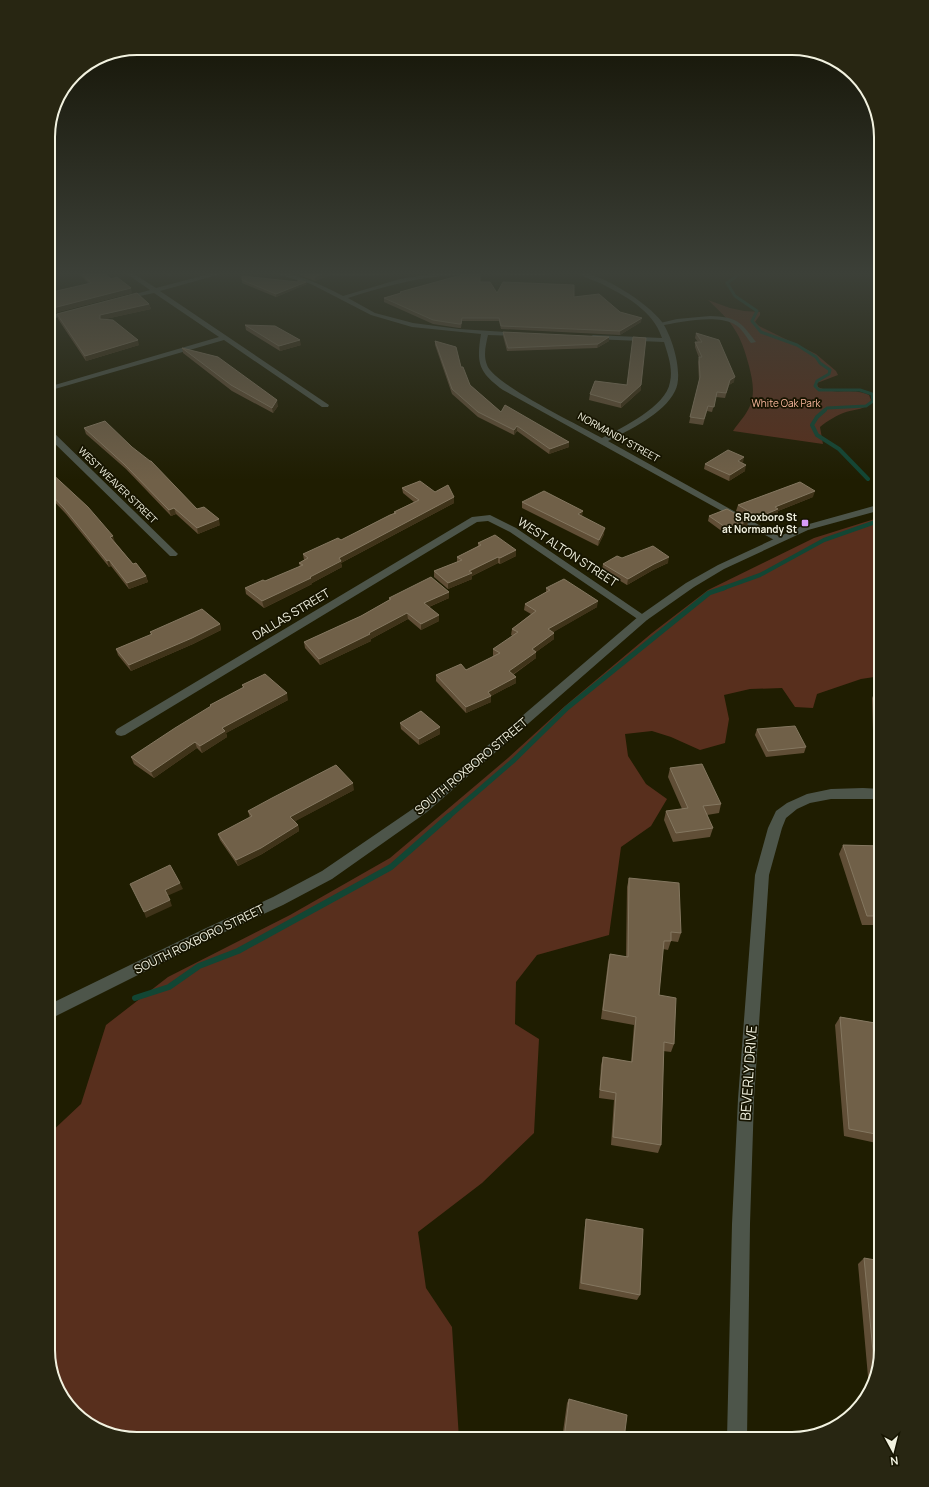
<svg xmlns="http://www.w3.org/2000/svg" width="929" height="1487" font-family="Manrope,sans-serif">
	<rect width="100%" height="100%" fill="#1f1d01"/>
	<path fill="#582f1d" d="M708 300 730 308 744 311 760 312V315L755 322 759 326 816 354 836 371 838 375 817 383 818 387C836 396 850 387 869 395L871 400C866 410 856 409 846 412 837 415 827 421 820 427L823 444 733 431C739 422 748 413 751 403 755 391 752 378 749 366 741 334 733 323 708 300Z
		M881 517V676L861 679 817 694 813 708 795 707 782 688 750 689 724 695 729 719 725 743 700 750 671 737 652 731 625 734 628 756 646 784 667 799 651 826 621 847 609 935 537 955 516 982 515 1024 539 1039 534 1133 482 1183 418 1232 426 1288 452 1327 459 1439H131L88 1424 57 1390 48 1350V1135L81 1104 106 1025 168 977 290 915 390 858 508 758 565 706 652 633 708 590 814 538Z"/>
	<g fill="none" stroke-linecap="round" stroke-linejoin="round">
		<path stroke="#124634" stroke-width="3" d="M742 272 727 283 735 296 757 311 752 321 761 332 797 345 816 357 820 363 830 370 829 374 817 381 815 386 819 390H860L872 394 873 401 866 406 827 408 824 411"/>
		<path stroke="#124634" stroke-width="4" d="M825 410 817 417 812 425 817 435 839 449 868 479
			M721 589 760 575 824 540 881 520"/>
		<path stroke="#124634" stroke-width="5" d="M448 817 514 760 567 708 709 593 724 588"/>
		<path stroke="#124634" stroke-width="6" d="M135 998 169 987 199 966 238 951 391 867 449 816"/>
		<path fill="#4d554a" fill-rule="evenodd" d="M710 316C737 317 740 321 756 342L751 343C746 337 742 328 734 324 716 314 679 322 659 326L656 324 677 319Z"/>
		<path fill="#4d554a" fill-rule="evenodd" d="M124 272H131L156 288 217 272H228L160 291 329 405 328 407H322L224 340 48 391V387L219 337 154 293 121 300V298L150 290Z
			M270 272C296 272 320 284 343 296L400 279 443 272H566L563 274C523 277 483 272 443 276 410 279 379 288 348 298L375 313 413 323 459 329 521 333V335L519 336 488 335C486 344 483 355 487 365 493 384 581 426 602 438 623 427 666 407 670 382 673 368 668 355 664 342L593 339 590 337 593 335 662 338C653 310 624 295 600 283 592 280 583 277 577 272 600 272 648 303 662 322 672 336 684 374 675 391 664 414 629 430 608 441L784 539 782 541H776L503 390C479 372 476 364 481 334L412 327 371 315 311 284Z
			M72 310 74 311V313L48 320V316Z
			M48 430H51L176 552 178 554 176 556H170L48 437Z
			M490 515 516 528 648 618 647 620H639L510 532 488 521 477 522 125 735 121 736 117 735 115 732 117 729 472 517Z
			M863 788 881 789V799H831L810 803 797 809 786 818 782 828 769 875 754 1099 750 1224 747 1439H727L732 1224 738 1099 755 875 768 828 776 811 787 803 807 794 831 789Z"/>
		<path fill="#4d554a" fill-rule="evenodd" d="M881 504V510L808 530 724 569 694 587 647 620 427 812 332 879 283 905 214 937 48 1020V1005L204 929 273 897 322 871 417 806 639 616 686 583 718 565 802 526Z"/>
	</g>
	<path fill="#604e36" d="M78 272H103L132 293 54 313 48 304V293L89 284Z
		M163 272H172L170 276Z
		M299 272H433L428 273 352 276 330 275 315 281 299 275Z
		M242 280 307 284 276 297 242 283Z
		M480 282 497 293 574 297 620 312 641 322 620 335 501 329 499 321H462L461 328H459L433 324 384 302V298L400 293V292Z
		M149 304 151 309 105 319 139 345 86 361 58 319 57 314Z
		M245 325 301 345 280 351 246 330Z
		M503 332 609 341 597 348 507 351 503 336Z
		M696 333 734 382 729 385 725 398 716 397 712 412 707 411 703 425 689 423 699 381 698 362 699 358 695 347V342H698L695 338Z
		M435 341 461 367 470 385 501 412 569 442V447L549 454 517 431 514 435 478 417 452 394 435 345Z
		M182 348 278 406 273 413 232 391 183 353Z
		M641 390 621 408 589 400 590 394Z
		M84 428 197 509 220 525 198 534 176 514 171 516 126 469 86 434Z
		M743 463 745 471 729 481 704 469 705 464Z
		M48 470 115 542 133 564 146 576 148 582 129 589 111 566 109 567 66 514 50 497 48 498Z
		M402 488 435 492 454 497V503L341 563 342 567 312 583V584L264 608 246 594 245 588 265 581 300 567 299 563 304 560 303 554 341 540 394 513V512L414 502 403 493Z
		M813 497 778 511 777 515 757 522 736 511 738 505Z
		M522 502 582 517 604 534 598 546 522 508Z
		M709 516 748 521 747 527 727 535 708 521Z
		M478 543 516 550V556L500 564 498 563 472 576V579L448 589 434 577V571L457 562V557L478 546Z
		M668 563 653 570 627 585 602 570 603 564Z
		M546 588 597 607 553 632 554 639 536 652V658L513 675 516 677V683L491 696V702L466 713 436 681V675L466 670 494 656H493V649L513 636 511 635 512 629 531 614 524 610 525 604 546 592Z
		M449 592V598L429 607 439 621 421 630 408 619 371 639V641L320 665 305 648 304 642 361 616 389 600V598Z
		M220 624 221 630 193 644 131 671 118 655 116 649 151 635 150 632Z
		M242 685 288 700 226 733 227 737 202 753 197 748 154 778 134 764 131 757 211 707 210 705 243 688Z
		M876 689 881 690V733L873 731 872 698Z
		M400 723 440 734 419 745 401 729Z
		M757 729 806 747 804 753 766 757 755 735Z
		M670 768 721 804 719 813 707 815 713 828 710 837 673 842 664 820 666 811 682 809 668 777Z
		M354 790 295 821 298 825 299 831 262 854 238 866 220 840 218 834 250 818 248 811Z
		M843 845 881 846V925H862L839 854Z
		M629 878 681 933 678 942 671 941 668 950 663 949 659 995 674 1044 671 1052 663 1051 661 1145 658 1153 611 1145 614 1100 599 1098 601 1065 603 1057 631 1062 634 1025 601 1019 608 962 610 954 626 957 627 887Z
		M840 1017 881 1024V1144L844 1136 835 1025Z
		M586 1219 640 1295 637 1300 579 1289 585 1225Z
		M864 1258 881 1350 869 1388 858 1264Z
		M569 1399 624 1439H562L567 1403Z"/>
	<path fill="#3f3319" d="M169 272H172L170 276Z
		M326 272H330V275L315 281V277Z
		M306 282 307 284 276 297V294Z
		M131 288 132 293 54 313 53 308Z
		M149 304 151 309 101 320 100 319V315Z
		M642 318 641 322 620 335V331Z
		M609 337V341L597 348 598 344Z
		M138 340 139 345 86 361 85 356Z
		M300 340 301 345 280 351 279 346Z
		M53 350 55 355 48 368V359Z
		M735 377 734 382 729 385 725 398 730 380Z
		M641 385V390L621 408V403Z
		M277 400 278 406 273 413 272 408Z
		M517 426V431L514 435V430Z
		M569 442V447L549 454 550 449Z
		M744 457 743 463 738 461Z
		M746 465 745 471 729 481 730 475Z
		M815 491 813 497 778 511 777 515 757 522 759 517 775 507Z
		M48 492 50 497 48 498Z
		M454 497V503L341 563 342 567 312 583V584L264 608 262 601 339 558Z
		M174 508 176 514 171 516 169 510Z
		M583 511 582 517 578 514Z
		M219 519 220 525 198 534 197 528Z
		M748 521 747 527 727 535 728 529Z
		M605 528 604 534 598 546 599 540Z
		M113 536 115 542H112L110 537Z
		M516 550V556L500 564V558Z
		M498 557V563L472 576V579L448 589V583Z
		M669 557 668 563 653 570 627 585 628 579 654 564Z
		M109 560 111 566 109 567 107 561Z
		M146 576 148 582 129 589 127 583Z
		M449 592V598L424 609V603Z
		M598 601 597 607 547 636 548 629Z
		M407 613 408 619 371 639V641L320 665 319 659Z
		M439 615V621L421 630V624Z
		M220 624 221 630 193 644 131 671 129 665Z
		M554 633V639L536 652V658L509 677V671L532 649Z
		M516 677V683L491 696V702L466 713V707L488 692Z
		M287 693 288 700 226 733 227 737 202 753 200 746 222 728Z
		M440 727V734L419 745V739Z
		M195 742 197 748 154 778 151 772Z
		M353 783 354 790 292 823 290 817Z
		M298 825 299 831 262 854 238 866 236 860Z
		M180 883 183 889 167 896 165 890Z
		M170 900 172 906 146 918 144 912Z"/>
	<path fill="#706048" stroke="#847760" d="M81 272H103L111 279 117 277 131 288 53 308 48 301V293L91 283Z
		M302 272H326L315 277Z
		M472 272H480V282H490L497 293 503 282 574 285V297L599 294 620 312 642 318 620 331 501 326 499 318H462L461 324H459L433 320 384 298 401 293 400 292Z
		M242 276 298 282V280L306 282 276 294 242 280Z
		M137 293 149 304 100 315V319L113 320 138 340 85 356 57 314Z
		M245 325 275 326 300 340 279 346Z
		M503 332 609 337 598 344 508 348Z
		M696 333 719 340 735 377 730 380 726 393 717 392 714 407 708 406 704 419 690 417 700 377 699 357H702L695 342H702Z
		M633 337 646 338 641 385 621 403 590 394 595 381 627 385Z
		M435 341 456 347 461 367H463L470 385 501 412 505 405 569 442 550 449 517 426 514 430 478 412 452 389Z
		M48 344 53 350 48 359Z
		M182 348 218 357 277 400 272 408 231 385Z
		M105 421 132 447 150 461H151L197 509 204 507 219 519 197 528 174 508 169 510 124 464 84 428Z
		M728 450 744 457 738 461 746 465 730 475 705 464Z
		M48 470 88 507 113 536 110 537 133 564 136 563 146 576 127 583 109 560 107 561 64 508 48 491Z
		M420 481 435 492 448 485 454 497 339 558 341 561 310 577 311 578 262 601 245 588 263 580 265 581 303 565 299 563 308 558 303 554 338 538 341 540 390 515 396 513 394 512 419 500 402 488Z
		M800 482 815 491 775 507 778 509 759 517 738 505Z
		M544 491 583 511 578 514 605 528 599 540 522 502Z
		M727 509 748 521 728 529 709 516Z
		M495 535 516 550 500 558 498 557 469 571 472 573 448 583 434 571 462 560 457 557 481 545 478 543Z
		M653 546 669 557 654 564 628 579 603 564 617 556 622 558Z
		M431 577 449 592 424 603 439 615 421 624 407 613 369 633 370 634 319 659 304 642 361 616 391 599 389 598Z
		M564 579 598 601 548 629 554 633 532 649 536 652 509 671 516 677 488 692 491 696 466 707 436 675 461 664 466 670 500 653 493 649 518 632 512 629 536 611 525 604 550 590 546 588Z
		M202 609 220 624 192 638 129 665 116 649 152 634 150 632Z
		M265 674 287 693 222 728 225 731 200 746 195 742 151 772 131 757 175 728 211 706 210 705 244 687 242 685Z
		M876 689 881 690V723L877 722Z
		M421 711 440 727 419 739 400 723Z
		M795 726 806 747 768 751 757 729Z
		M702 764 721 804 703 806 713 828 676 833 666 811 688 808 670 768Z
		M336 765 353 783 290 817 298 825 261 848 236 860 218 834 252 816 248 811 272 798Z
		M843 845 881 846V916H867Z
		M170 865 180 883 165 890 170 900 144 912 130 884Z
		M629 878 679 883 681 933 671 932V941H664L659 995 676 998 674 1044 664 1042 661 1145 613 1137 616 1093 600 1090 603 1057 632 1062 636 1017 603 1010 610 954 628 957Z
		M840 1017 881 1024V1135L849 1129Z
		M586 1219 643 1229 640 1295 581 1283Z
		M864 1258 881 1261V1350L875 1372Z
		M569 1399 627 1415 624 1439H564Z"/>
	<linearGradient id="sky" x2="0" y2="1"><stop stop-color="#111001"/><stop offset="0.57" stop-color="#3c4038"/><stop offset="1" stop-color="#3c4038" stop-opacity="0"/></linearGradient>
	<rect width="929" height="480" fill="url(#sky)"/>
	<rect fill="#d69bfa" stroke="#161400" stroke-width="1.5" x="801" y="519" width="8" height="8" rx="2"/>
	<g text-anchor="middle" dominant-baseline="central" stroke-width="3.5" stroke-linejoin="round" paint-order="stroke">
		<g font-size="10" fill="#f9b79c" stroke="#161400">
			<text x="786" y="403">White Oak Park</text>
		</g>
		<g font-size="10" fill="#f2f2e0" stroke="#161400">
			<text transform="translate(619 437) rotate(29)">NORMANDY STREET</text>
			<text transform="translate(118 485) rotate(44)">WEST WEAVER STREET</text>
		</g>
		<g font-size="10" font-weight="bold" fill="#f2f2e0" stroke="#161400" text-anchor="end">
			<text x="797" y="517">S Roxboro St<tspan x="797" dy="12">at Normandy St</tspan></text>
		</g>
		<g font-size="12" fill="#f2f2e0" stroke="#161400">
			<text transform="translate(568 552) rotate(33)">WEST ALTON STREET</text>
			<text transform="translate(291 614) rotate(-31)">DALLAS STREET</text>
			<text transform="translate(471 766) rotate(-40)">SOUTH ROXBORO STREET</text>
			<text transform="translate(199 939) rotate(-26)">SOUTH ROXBORO STREET</text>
		</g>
		<g font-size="14" fill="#f2f2e0" stroke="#161400">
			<text transform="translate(748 1073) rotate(-86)">BEVERLY DRIVE</text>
		</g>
	</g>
	<path d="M0 0H929V1487H0ZM137 55H792A82 82 0 0 1 874 137V1350A82 82 0 0 1 792 1432H137A82 82 0 0 1 55 1350V137A82 82 0 0 1 137 55Z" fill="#282612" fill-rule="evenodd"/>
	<path fill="none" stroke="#f2f2e0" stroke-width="2" d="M137 55H792A82 82 0 0 1 874 137V1350A82 82 0 0 1 792 1432H137A82 82 0 0 1 55 1350V137A82 82 0 0 1 137 55Z"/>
	<g transform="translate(893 1451) rotate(173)" stroke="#161400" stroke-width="3" paint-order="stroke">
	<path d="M0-3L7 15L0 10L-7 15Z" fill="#f2f2e0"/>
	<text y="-6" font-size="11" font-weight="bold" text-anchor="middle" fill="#f2f2e0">N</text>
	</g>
</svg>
